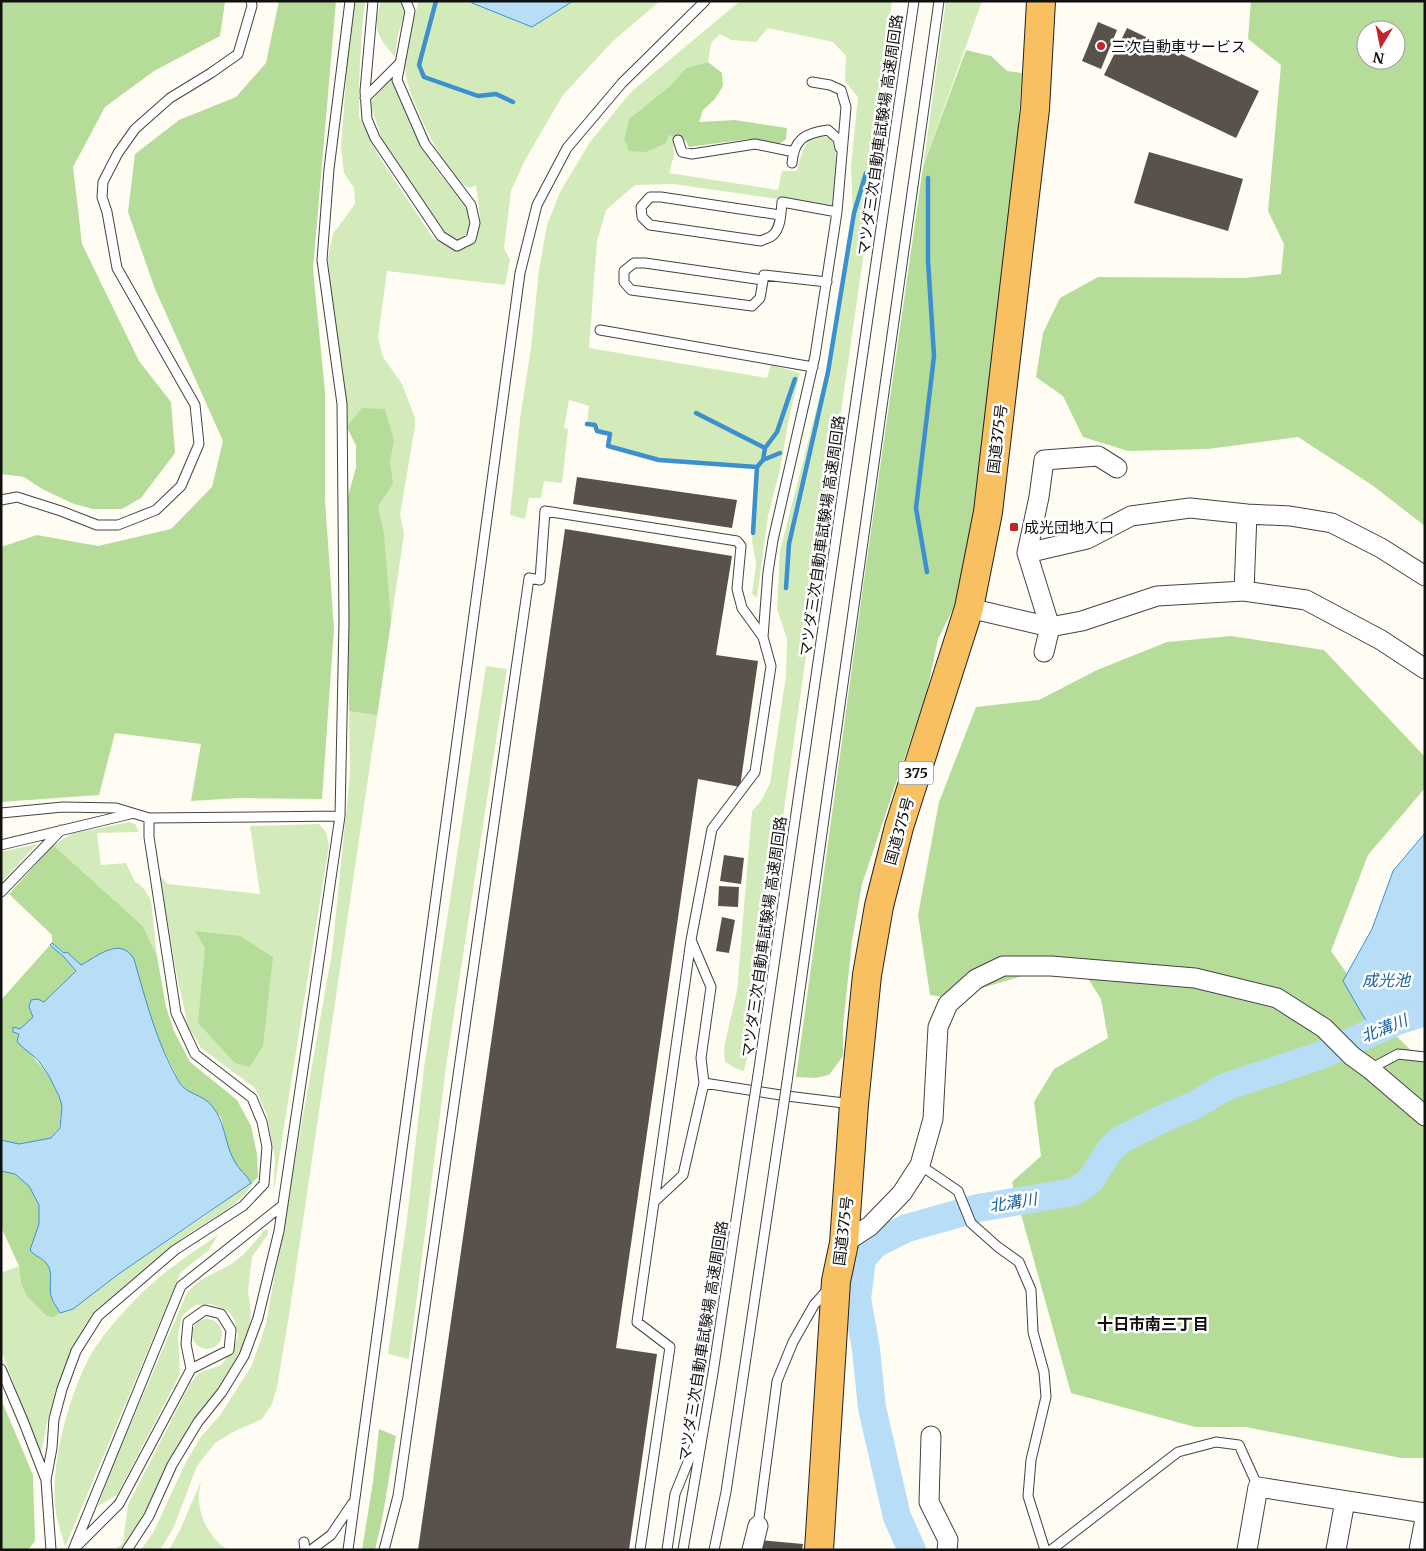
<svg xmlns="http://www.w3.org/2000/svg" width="1426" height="1551" font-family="Merriweather,'Noto Sans JP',serif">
	<rect width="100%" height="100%" fill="#fffdf3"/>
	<path fill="#d3ebbb" d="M356 1H365L362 28 359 83V117L378 155 433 238 449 247 467 248 477 238 480 218 476 185 470 188C462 184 455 178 450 170 436 152 405 90 405 68 405 49 414 22 418 3L417 1H471L473 3 532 27 573 1H660L613 41 563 95 525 160 511 191 504 248 510 260 505 285 387 271 378 338 383 357 402 384 415 418V426L400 515 404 534 290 1309 277 1387 272 1404 262 1419 233 1432 215 1443 197 1466 173 1529 160 1550H141L154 1531 186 1462 200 1438 221 1414 252 1365 266 1324 332 953 350 774 346 504 356 468 357 448 347 427 343 393 344 375 331 300 328 258 333 234 355 204 354 188 344 173 341 147 350 28Z
		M381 1H399L404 6 405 14 398 34 395 57C376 34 373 31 381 1Z
		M740 1H892L878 107 884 112 751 1040 744 1071 735 1068 725 1062 724 1047 737 991 752 811 761 801 770 783 786 676 787 639 777 609 780 551 833 344 853 217 851 166 858 97 845 81 846 56 833 42 768 28 756 42 731 40 720 34 711 43 708 62 686 68 671 85 629 119 624 139 673 135 674 155 669 173 778 190 782 171H797C800 160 803 140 817 136 820 136 826 137 830 138 842 157 835 185 834 207L673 184 635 185 606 210 597 241 589 348 767 378 771 365 800 373 790 413 780 469 768 516 757 598 752 594 756 564 752 540 757 467 659 460 608 446 610 434 597 431 595 425 587 424 589 406 569 400 564 428 568 429 562 483 544 481 541 498H529L525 519 510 515 520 419 531 348 539 270 547 225 560 192 590 142 631 92Z
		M946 1H982L923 167Z
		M392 78 416 136 436 170 468 207 470 221 468 233 460 239 449 237 437 225 382 140 370 103Z
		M486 666 507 669 447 1060 409 1359 388 1354 407 1219 424 1068Z
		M129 822 135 824 139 832 97 833 101 865 126 863 135 882C143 885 147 893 151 900L157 956 143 926 53 845 74 833Z
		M319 824 326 832 329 845 273 1196 275 1158 267 1115 255 1088 201 1048 188 1026 176 971 160 876 168 884 260 894 250 826Z
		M37 844 1 883V852Z
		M258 1177 245 1194 232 1206 188 1234 95 1311 76 1342 59 1385 48 1418 41 1455 1 1350V1273L19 1266 21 1283 54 1317 60 1313 73 1309 120 1273 202 1218Z
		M268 1229V1234L252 1257 248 1291 251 1312 249 1327 240 1356 147 1515 123 1550H116L123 1542 128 1505 190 1384 199 1373 221 1365 233 1350 238 1336 235 1321 228 1310 210 1304 195 1305 182 1316 178 1335 180 1374 117 1495 98 1506 111 1470 186 1295C196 1279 215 1274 231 1264 245 1255 254 1243 264 1230Z
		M218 1235 208 1251 181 1272 65 1547C62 1536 58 1524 56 1513 49 1468 68 1398 89 1358 101 1336 126 1308 145 1290 167 1269 193 1252 218 1235Z
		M192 1334a15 15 0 1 1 30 0a15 15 0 1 1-30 0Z
		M202 1479C193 1506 205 1535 228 1550H169L180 1530Z"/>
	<path fill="#b6dc9a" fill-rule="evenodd" d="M1 1 225 2 220 36 154 71 105 107 73 167 82 244 139 361 171 402 175 453 141 498 122 509H93L74 504 42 489 24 477 1 474Z
		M279 1H336L313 269 325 392V500L334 629 322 799 239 798 191 801 201 744 115 733 99 795 1 802V547L37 535 98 546 171 529 212 487 223 441 155 289 128 212 135 154 179 120 236 97 266 63Z
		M1251 1H1425V526L1372 485 1298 437 1208 449 1128 451 1083 437 1063 396 1036 377 1043 333 1060 298 1098 277 1245 278 1281 274 1284 244 1268 211 1281 65 1248 39ZM1366 30H1396V60H1366Z
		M966 50 991 56 1007 71 1022 73 1017 141 1005 246 985 450 957 601 938 639 927 691 862 884 852 941 843 1026V1056L829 1075 816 1078 796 1077 863 587 923 167Z
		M708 62 722 73 723 86 714 100 703 110 699 122 735 120 787 128 786 139 779 144 749 139 689 147 686 141 669 135 666 143 646 152 629 151 624 139 629 119 671 85 686 68Z
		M362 408 385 409 394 440 390 462 393 484 378 506 384 534 391 621 377 715 349 711 346 504 356 468V445L347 427Z
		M1231 636 1324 650 1425 757V788L1368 855 1331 951 1379 1019 1425 1064V1458H1401L1246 1427H1195L1071 1393 1012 1182 1041 1156 1034 1102 1054 1069 1108 1038 1101 999 1078 963 1022 976 948 998 930 995 918 915 939 802 976 707 1039 700 1097 670 1167 642Z
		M53 845 143 926 157 956 166 1007 174 1031 190 1062 237 1100 251 1126 257 1154 258 1177 251 1183 235 1163 228 1148 221 1117 199 1096 188 1092 180 1083 156 1035 134 960 112 948 80 966 67 952 65 953 52 943V935L9 894Z
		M195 931 240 936 273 957 263 1046 250 1067 235 1063 198 1023 205 948Z
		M50 945 64 957 76 971 44 1002 29 1007 33 1017 20 1029 19 1034 29 1052 49 1076 59 1096 62 1106 59 1128 51 1138 19 1144 1 1140V1000Z
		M1 1171 15 1174 29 1186 39 1205V1224L31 1250C35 1257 42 1257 46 1263 55 1272 47 1287 52 1299 53 1303 58 1308 60 1313L54 1317 47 1316 27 1296 21 1283 19 1266 1 1227Z
		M1 1399 33 1475 35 1541 28 1550H1Z
		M379 1429 396 1436 382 1520 375 1550H362L373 1482Z"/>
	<path fill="#b7ddf7" stroke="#3c90d0" d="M471 1H573L532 27 472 3Z
		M1425 833V1022L1391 1030 1365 1019 1343 981 1372 929 1393 871Z
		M52 943 64 953 67 952 81 965C98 956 120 936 134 959 146 1001 157 1044 179 1082 187 1095 203 1094 212 1106 226 1122 224 1144 235 1162 239 1170 247 1175 251 1183L120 1273 73 1309 60 1313C58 1308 53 1303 52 1299 47 1287 55 1272 46 1263 42 1257 35 1257 30 1250L39 1224V1205L29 1186 15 1174 1 1171V1140L19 1144 51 1138 60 1128 62 1106 59 1096 49 1076 38 1060 20 1045 17 1041 19 1034 13 1032V1027L20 1029 33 1017 29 1007 31 1000 38 999 44 1002 76 971 64 957 50 945Z"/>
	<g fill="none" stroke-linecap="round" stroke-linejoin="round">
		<path stroke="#3c90d0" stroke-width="4.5" d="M436 1 419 65 424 77 478 96 496 94 513 102
			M696 413 765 448 763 460 780 453
			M587 424 595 425 597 431 610 434 608 446 659 460 757 467 763 460
			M765 448 777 432 795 379
			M753 533 757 467
			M927 572 916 508 934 356 928 260V178
			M786 588 789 544 828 372 854 213 866 173"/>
		<path stroke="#b7ddf7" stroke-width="28" d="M912 1550 897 1517 872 1408 866 1349 857 1299 862 1259 875 1244 907 1228 978 1208 1073 1192 1090 1181 1109 1151 1120 1140 1162 1119 1195 1105 1225 1087 1319 1056 1397 1021 1425 1012"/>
	</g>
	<path fill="#59524c" d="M1098 22 1117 30 1101 69 1082 61Z
		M1127 28 1259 91 1236 138 1104 75Z
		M1149 152 1243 179 1228 231 1134 203Z
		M577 477 737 500 732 528 573 504Z
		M565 529 732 556 716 655 758 661 740 787 698 779 616 1348 657 1354 629 1550H418Z
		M724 855 744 858 741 884 720 881Z
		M719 886 739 887 738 907 718 906Z
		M722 917 735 920 729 953 716 951Z
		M760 1540 803 1544 802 1550H759Z"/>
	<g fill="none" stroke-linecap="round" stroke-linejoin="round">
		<g stroke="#434343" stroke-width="11">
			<path id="service" d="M373 1 365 91 367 119 375 138 441 236 457 246 471 239 475 223 471 205 425 144 397 80 410 11 406 1
				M365 98 400 63
				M678 140 682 152 692 154 755 144 794 152
				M792 163C794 139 805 133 828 130L838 139 840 148
				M780 215 661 197H650L641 207 642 217 650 225 761 241C764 239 770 238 773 235 781 228 781 212 782 202L837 212
				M763 280 645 263H634L624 271V282L631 290 752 306 760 298 764 275 827 282
				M600 330 813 367
				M1 500 17 497 61 511 97 525H118L156 510 181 486 199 444 195 405 117 268 107 212 102 197 103 182 118 153 135 129 170 98 211 73 238 54 252 6 251 1
				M763 637 768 572 773 540 815 356 837 212 846 107 841 90 830 85 812 82
				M1 813 63 807 116 808 149 818 340 816
				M1 845 130 814
				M1 892 61 830
				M1370 1069 1398 1054 1425 1057
				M758 1075 914 1
				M787 1082 939 1
				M704 1083 787 1096 852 1104
				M920 1165 958 1191 971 1223 998 1247 1019 1262 1031 1290 1033 1332 1044 1372 1046 1397 1031 1460 1028 1496 1045 1550
				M654 1202 691 940
				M1 1369 24 1423 46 1480 51 1550
				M46 1480 52 1448 54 1419 62 1389 76 1351 98 1316 175 1250 243 1206 264 1184 267 1147 262 1122 252 1098 195 1054 176 1013 149 837V818
				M758 1526 777 1381 793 1342 814 1305 829 1288
				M304 1542 305 1550
				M75 1548 119 1504 191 1369 229 1350 231 1330 221 1314 205 1310 188 1322 186 1344 191 1369
				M73 1550 181 1286 283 1205
				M127 1550 149 1516 172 1465 198 1422 222 1392 244 1356 258 1318 279 1231 313 1002 340 816 344 622 342 404 322 260 329 169 350 1
				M311 1550 331 1535 352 1504
				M348 1550 520 273 537 205 567 148 622 83 705 1
				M384 1550 398 1496 529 578 540 580 545 511 737 541 741 546 737 589 742 608 763 637 771 666 755 772 712 829 691 940 711 987 701 1058 704 1083 683 1175 654 1202 637 1322 670 1347 640 1550
				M667 1550 675 1494 699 1435
				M683 1550 713 1373 753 1107
				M714 1550 726 1492 783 1109
				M1051 1550 1178 1452 1216 1442 1239 1445 1258 1487"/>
		</g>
		<g stroke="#434343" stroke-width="21">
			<path id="minor" d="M1027 553 1087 539 1131 516 1190 508 1247 514 1290 516 1332 523 1381 548 1425 576
				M1244 591 1247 514
				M969 608 1050 627 1082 621 1157 596 1244 591 1306 600 1381 640 1425 669
				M1044 652 1050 627 1027 553 1039 497 1044 460 1098 456 1117 468
				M844 1243 870 1226 902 1193 920 1165 933 1119 938 1027 948 1004 976 979 1003 966H1051L1195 978 1277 998 1324 1028 1352 1056 1370 1069 1425 1116
				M931 1436 929 1502 948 1540 947 1550
				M752 1550 758 1526
				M1247 1550 1258 1487 1425 1513
				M1336 1550 1345 1501
				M1419 1550 1425 1519"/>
		</g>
		<g stroke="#212121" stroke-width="30">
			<path id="trunk" d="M819 1550 836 1281 844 1243 854 1104 867 975 879 906 899 827 969 608 988 512 1035 109 1041 1"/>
		</g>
		<use href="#service" stroke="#fff" stroke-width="9"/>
		<use href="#minor" stroke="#fff" stroke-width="19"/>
		<use href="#trunk" stroke="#f8c061" stroke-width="28"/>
		<g stroke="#434343" stroke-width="11" stroke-linecap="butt">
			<path id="service-bridge" d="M753 1107 758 1075
				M783 1109 787 1082"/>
		</g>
		<use href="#service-bridge" stroke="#fff" stroke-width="9"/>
	</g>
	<g fill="#c42427" stroke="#fff" stroke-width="2">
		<circle cx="1101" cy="46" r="5"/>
		<rect x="1009" y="522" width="10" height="10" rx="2.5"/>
	</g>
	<g text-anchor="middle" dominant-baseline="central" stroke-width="5" stroke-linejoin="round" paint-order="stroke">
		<rect fill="#fff" stroke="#585858" stroke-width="1" x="898.5" y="761.5" width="35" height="23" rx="4"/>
		<g font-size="14" font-weight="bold" fill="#101010">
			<text x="916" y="773">375</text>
		</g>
		<g font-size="15" fill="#101010" stroke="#fff" text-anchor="start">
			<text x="1111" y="46">三次自動車サービス</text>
			<text x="1024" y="527">成光団地入口</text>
		</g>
		<g font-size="15" fill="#101010" stroke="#fff">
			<text transform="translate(880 135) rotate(-82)">マツダ三次自動車試験場 高速周回路</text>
			<text transform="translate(997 439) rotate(-83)">国道375号</text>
			<text transform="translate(822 536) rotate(-82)">マツダ三次自動車試験場 高速周回路</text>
			<text transform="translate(899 831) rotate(-74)">国道375号</text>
			<text transform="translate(764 937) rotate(-82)">マツダ三次自動車試験場 高速周回路</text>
			<text transform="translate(843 1231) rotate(-83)">国道375号</text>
			<text transform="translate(703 1341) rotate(-81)">マツダ三次自動車試験場 高速周回路</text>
		</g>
		<g font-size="16" font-style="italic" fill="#1662a6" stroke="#fff">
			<text x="1386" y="980">成光池</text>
			<text transform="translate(1384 1028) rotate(-22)">北溝川</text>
			<text transform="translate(1013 1202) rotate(-9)">北溝川</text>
		</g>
		<g font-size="16" font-weight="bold" fill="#101010" stroke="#fff">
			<text x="1153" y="1324">十日市南三丁目</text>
		</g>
	</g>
	<rect width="1426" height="1551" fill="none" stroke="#101010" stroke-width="5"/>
	<g transform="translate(1381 45) rotate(190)"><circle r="24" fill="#ffffff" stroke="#9f9f9f"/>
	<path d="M0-4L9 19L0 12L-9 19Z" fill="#c42427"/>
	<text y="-8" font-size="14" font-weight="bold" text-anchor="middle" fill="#101010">N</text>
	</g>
</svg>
